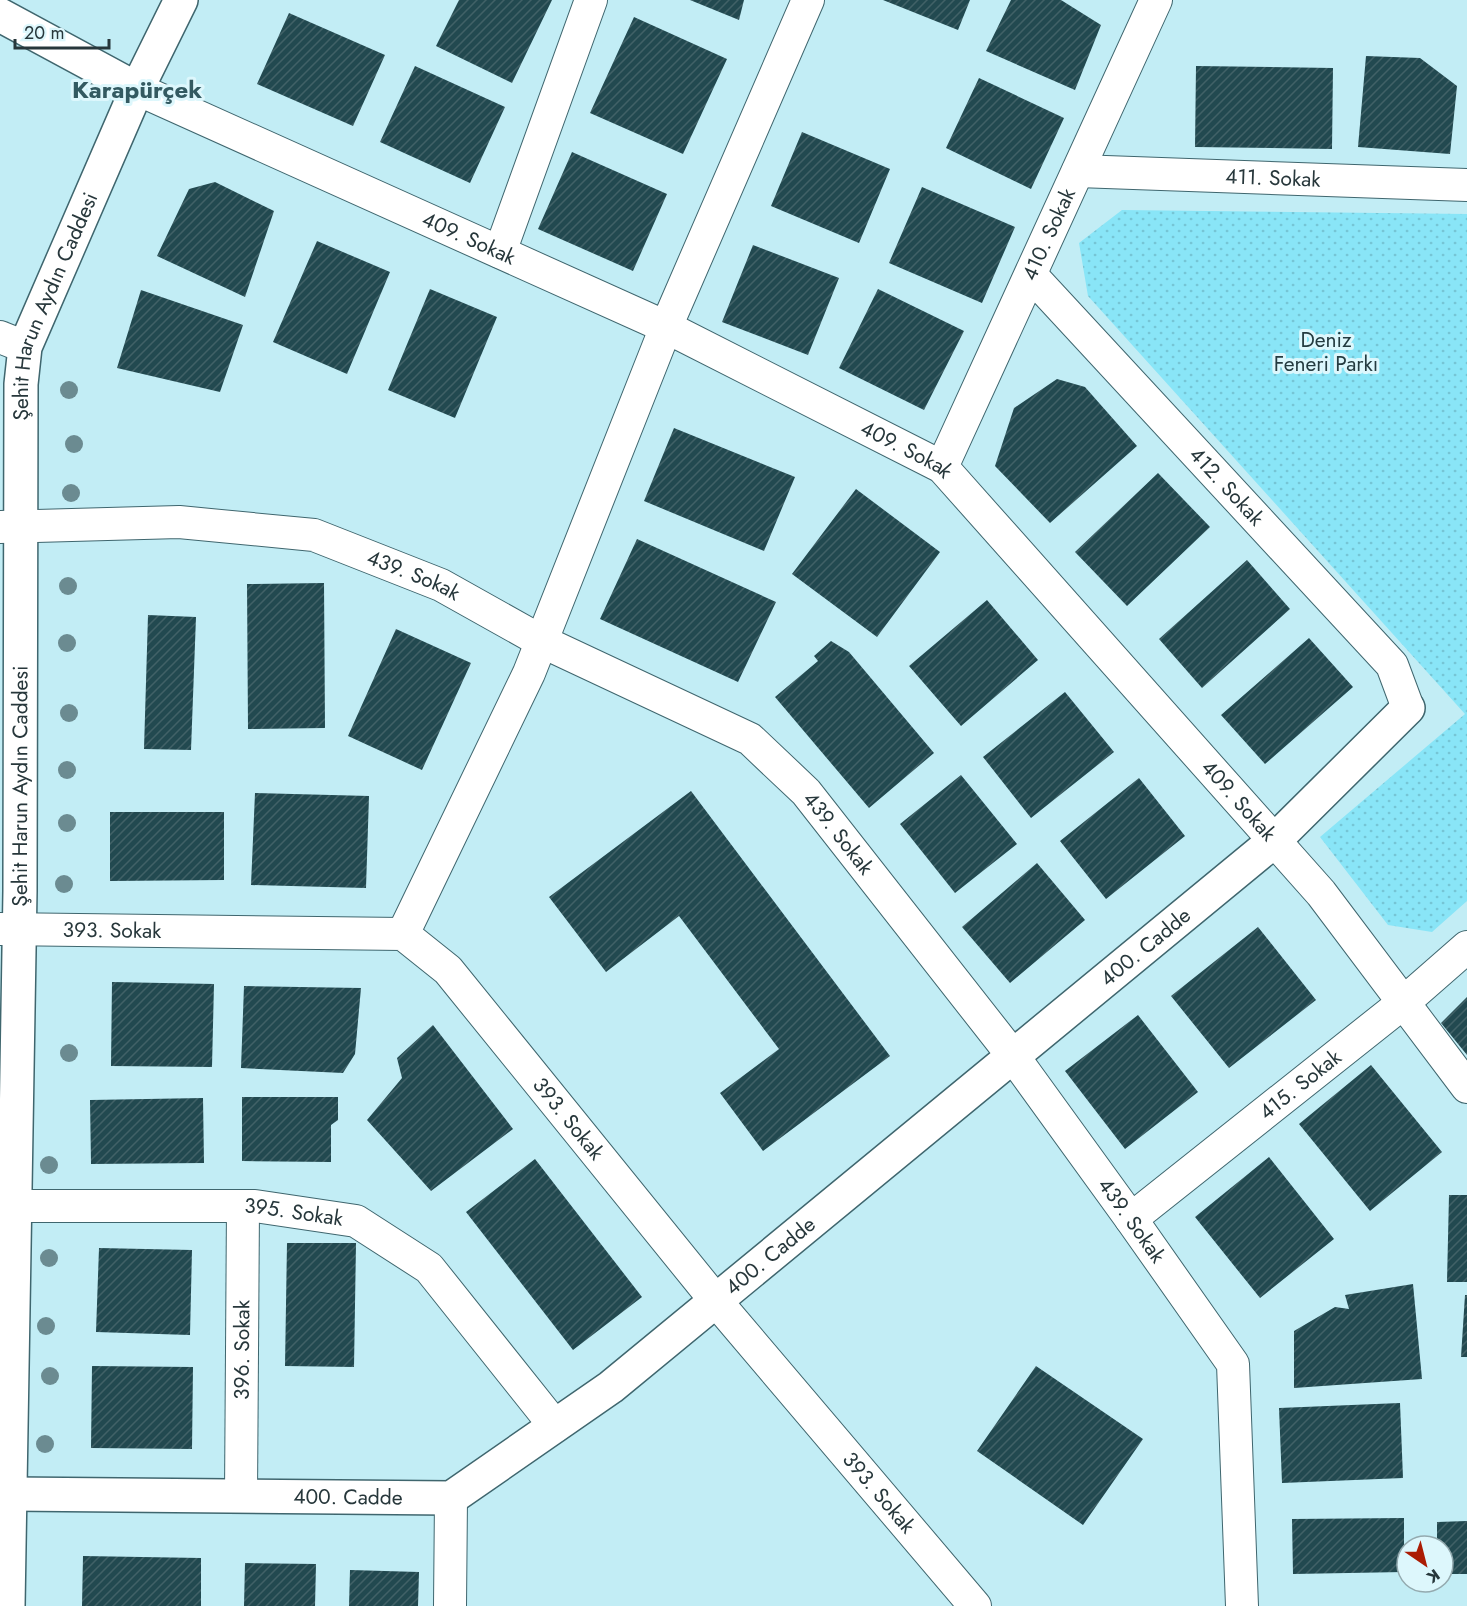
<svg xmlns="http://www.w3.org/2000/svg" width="1467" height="1606" font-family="Jost,sans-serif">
	<defs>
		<pattern id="park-dots" width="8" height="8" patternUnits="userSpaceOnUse" patternTransform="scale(1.5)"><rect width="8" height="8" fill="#89e5f7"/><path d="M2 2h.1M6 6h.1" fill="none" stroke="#76c5d5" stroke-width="1.8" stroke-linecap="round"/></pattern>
		<pattern id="building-hatch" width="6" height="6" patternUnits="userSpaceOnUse" patternTransform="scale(1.5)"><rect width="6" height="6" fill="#224950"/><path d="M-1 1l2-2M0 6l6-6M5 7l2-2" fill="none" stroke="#416167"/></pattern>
	</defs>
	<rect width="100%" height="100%" fill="#c2edf5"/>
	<path fill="url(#park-dots)" d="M1122 210 1467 214V901L1432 932 1388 925 1320 837 1465 714 1088 296 1079 243Z"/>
	<path fill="url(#building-hatch)" d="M459 0H552L512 83 436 46Z
		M690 0H744L739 20Z
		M883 0H970L958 30Z
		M1011 0H1061L1101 25 1075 90 986 51Z
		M289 13 385 55 353 126 257 84Z
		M634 17 727 59 683 154 590 113Z
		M1366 56 1420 58 1457 86 1450 154 1358 147Z
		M415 66 505 107 470 183 380 142Z
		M1196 66 1333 68 1332 149 1195 147Z
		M979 78 1064 118 1031 189 946 148Z
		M802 132 890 169 859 243 771 206Z
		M572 152 667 194 633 271 538 229Z
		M215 182 274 211 245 297 157 256 189 189Z
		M922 187 1015 227 982 303 889 263Z
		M317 241 390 272 347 374 273 342Z
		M753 245 839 278 808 355 722 322Z
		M430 289 497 317 455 418 388 390Z
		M878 289 964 331 924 410 839 368Z
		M141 290 243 325 220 392 117 368Z
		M1057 379 1085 387 1137 446 1050 523 995 466 1014 408Z
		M674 428 795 477 764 551 644 501Z
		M1158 473 1210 527 1127 606 1075 552Z
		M856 489 940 552 877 637 792 574Z
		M637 539 776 602 738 682 600 619Z
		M1247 560 1290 609 1202 688 1159 639Z
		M324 583 325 728 248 729 247 584Z
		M987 600 1038 660 961 726 909 666Z
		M148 615 196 617 191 750 144 749Z
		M396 629 471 663 422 770 348 736Z
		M1309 638 1353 687 1265 764 1221 715Z
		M831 641 849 652 934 753 869 808 775 697 818 661 814 656Z
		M1065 692 1114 752 1031 818 983 757Z
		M961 775 1017 844 955 893 900 824Z
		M1139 778 1185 836 1106 899 1060 841Z
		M691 791 890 1056 763 1151 720 1093 779 1049 679 916 606 972 549 897Z
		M255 793 369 796 366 888 251 885Z
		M110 812H224V880L110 881Z
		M1037 863 1085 920 1010 983 962 927Z
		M1258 927 1316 1000 1229 1068 1171 996Z
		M112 982 214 984 212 1067 111 1066Z
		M244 986 361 988 355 1054 343 1073 241 1068Z
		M1467 997V1055L1441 1023Z
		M1138 1015 1198 1092 1125 1149 1065 1071Z
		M433 1025 513 1129 431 1191 367 1120 402 1078 397 1058Z
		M1371 1065 1442 1152 1370 1211 1299 1124Z
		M242 1097H338V1120L331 1125V1162L242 1161Z
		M203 1098 204 1163 91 1164 90 1100Z
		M1269 1157 1334 1239 1260 1298 1195 1217Z
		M535 1159 642 1297 573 1350 466 1212Z
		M1449 1195H1467V1282H1447Z
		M287 1243H356L354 1367 285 1366Z
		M99 1248 192 1250 190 1335 96 1332Z
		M1413 1284 1422 1379 1294 1388V1331L1335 1307 1349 1309 1345 1295Z
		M1465 1295H1467V1357H1461Z
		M92 1366 193 1367 192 1449 91 1448Z
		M1036 1366 1143 1439 1083 1525 977 1451Z
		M1400 1403 1403 1478 1282 1483 1279 1408Z
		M1404 1518V1572L1293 1574 1292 1519Z
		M1467 1521V1574H1443V1546H1437V1522Z
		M83 1556 201 1558V1606H82Z
		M245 1563 316 1564 315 1606H244Z
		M350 1570 419 1572 418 1606H349Z"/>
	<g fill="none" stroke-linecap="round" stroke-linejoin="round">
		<g stroke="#3f666e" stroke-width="34">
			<g id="minor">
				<path id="s1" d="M137 89 666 327 942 467 1321 893 1467 1087"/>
				<path id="s2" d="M1078 171 1467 185"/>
				<path d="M500 252 591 0"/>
				<path id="s3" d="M1031 275 1392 665 1408 708"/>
				<path d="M0 337 25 347"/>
				<path id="s4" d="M942 467 1156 0"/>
				<path id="s5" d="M0 527 179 522 314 535 441 585 541 641 750 739 806 792 1013 1056 1131 1219 1233 1364 1242 1606"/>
				<path id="s6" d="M0 929 403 934 448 970 716 1301 975 1606"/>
				<path d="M403 934 529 673 666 327 808 0"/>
				<path id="s7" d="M0 1206H255L356 1221 429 1268 555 1426"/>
				<path id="s8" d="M1131 1219 1403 1003 1467 947"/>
				<path id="s9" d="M241 1496 243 1206"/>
				<path d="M450 1606 451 1498"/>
			</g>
		</g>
		<g stroke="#3f666e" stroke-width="36">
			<g id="tertiary">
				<path d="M0 15 137 89"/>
				<path id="s10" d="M10 1494 451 1498 611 1387 1013 1056 1274 841 1408 708"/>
			</g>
		</g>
		<g stroke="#3f666e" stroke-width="36">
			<g id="secondary">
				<path id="s11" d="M8 1606 20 891 21 384 25 347 137 89 181 0"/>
			</g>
		</g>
		<use href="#minor" stroke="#fff" stroke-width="32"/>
		<use href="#tertiary" stroke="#fff" stroke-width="33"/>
		<use href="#secondary" stroke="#fff" stroke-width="33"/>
	</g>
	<g fill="#6b8b91">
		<circle cx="69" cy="390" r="9"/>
		<circle cx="74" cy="444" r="9"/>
		<circle cx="71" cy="493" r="9"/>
		<circle cx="68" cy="586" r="9"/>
		<circle cx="67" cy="643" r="9"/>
		<circle cx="69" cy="713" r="9"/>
		<circle cx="67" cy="770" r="9"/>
		<circle cx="67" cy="823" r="9"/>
		<circle cx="64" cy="884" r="9"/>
		<circle cx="69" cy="1053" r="9"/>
		<circle cx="49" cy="1165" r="9"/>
		<circle cx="49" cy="1258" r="9"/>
		<circle cx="46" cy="1326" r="9"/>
		<circle cx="50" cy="1376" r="9"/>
		<circle cx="45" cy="1444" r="9"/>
	</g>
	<g text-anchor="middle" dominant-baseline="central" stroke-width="6" stroke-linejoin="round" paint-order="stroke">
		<g font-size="21" fill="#27373b" stroke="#ddf7fc">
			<text stroke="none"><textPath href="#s2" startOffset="195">411. Sokak</textPath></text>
			<text stroke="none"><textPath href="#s4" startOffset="256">410. Sokak</textPath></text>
			<text stroke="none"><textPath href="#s1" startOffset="364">409. Sokak</textPath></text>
			<text stroke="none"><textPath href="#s11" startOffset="1306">Şehit Harun Aydın Caddesi</textPath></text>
			<text stroke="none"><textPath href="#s1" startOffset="850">409. Sokak</textPath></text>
			<text stroke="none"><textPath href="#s3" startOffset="288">412. Sokak</textPath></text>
			<text stroke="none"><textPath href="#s5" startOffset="422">439. Sokak</textPath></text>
			<text stroke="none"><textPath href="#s11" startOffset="820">Şehit Harun Aydın Caddesi</textPath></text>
			<text stroke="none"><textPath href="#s1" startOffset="1336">409. Sokak</textPath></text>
			<text stroke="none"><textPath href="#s5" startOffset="926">439. Sokak</textPath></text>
			<text stroke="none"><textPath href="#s6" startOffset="112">393. Sokak</textPath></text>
			<text stroke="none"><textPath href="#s10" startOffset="1328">400. Cadde</textPath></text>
			<text stroke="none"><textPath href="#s8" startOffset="216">415. Sokak</textPath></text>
			<text stroke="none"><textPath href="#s6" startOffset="652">393. Sokak</textPath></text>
			<text stroke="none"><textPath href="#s7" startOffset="294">395. Sokak</textPath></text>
			<text stroke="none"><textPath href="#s5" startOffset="1412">439. Sokak</textPath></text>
			<text stroke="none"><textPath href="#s10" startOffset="842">400. Cadde</textPath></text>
			<text stroke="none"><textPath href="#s9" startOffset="146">396. Sokak</textPath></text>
			<text stroke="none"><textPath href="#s6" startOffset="1138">393. Sokak</textPath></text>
			<text stroke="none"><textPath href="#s10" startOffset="338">400. Cadde</textPath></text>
		</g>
		<g font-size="21" fill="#243b40" stroke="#ddf7fc">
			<text x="1326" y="340">Deniz<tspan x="1326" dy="24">Feneri Parkı</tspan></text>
		</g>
		<g font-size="24" font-weight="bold" fill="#335a61" stroke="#ddf7fc">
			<text x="137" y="89">Karapürçek</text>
		</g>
	</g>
	<g transform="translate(1425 1564) rotate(145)"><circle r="28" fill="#ddf7fc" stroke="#94aaaf" stroke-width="1.5"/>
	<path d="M0-4.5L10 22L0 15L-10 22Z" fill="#ab1c04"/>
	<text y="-9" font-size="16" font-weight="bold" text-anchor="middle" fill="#27373b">K</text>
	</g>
	<path d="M15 39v9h94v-9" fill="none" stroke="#27373b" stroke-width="3"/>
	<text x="24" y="39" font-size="18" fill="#27373b" stroke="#ddf7fc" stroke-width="4.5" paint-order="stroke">20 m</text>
</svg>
